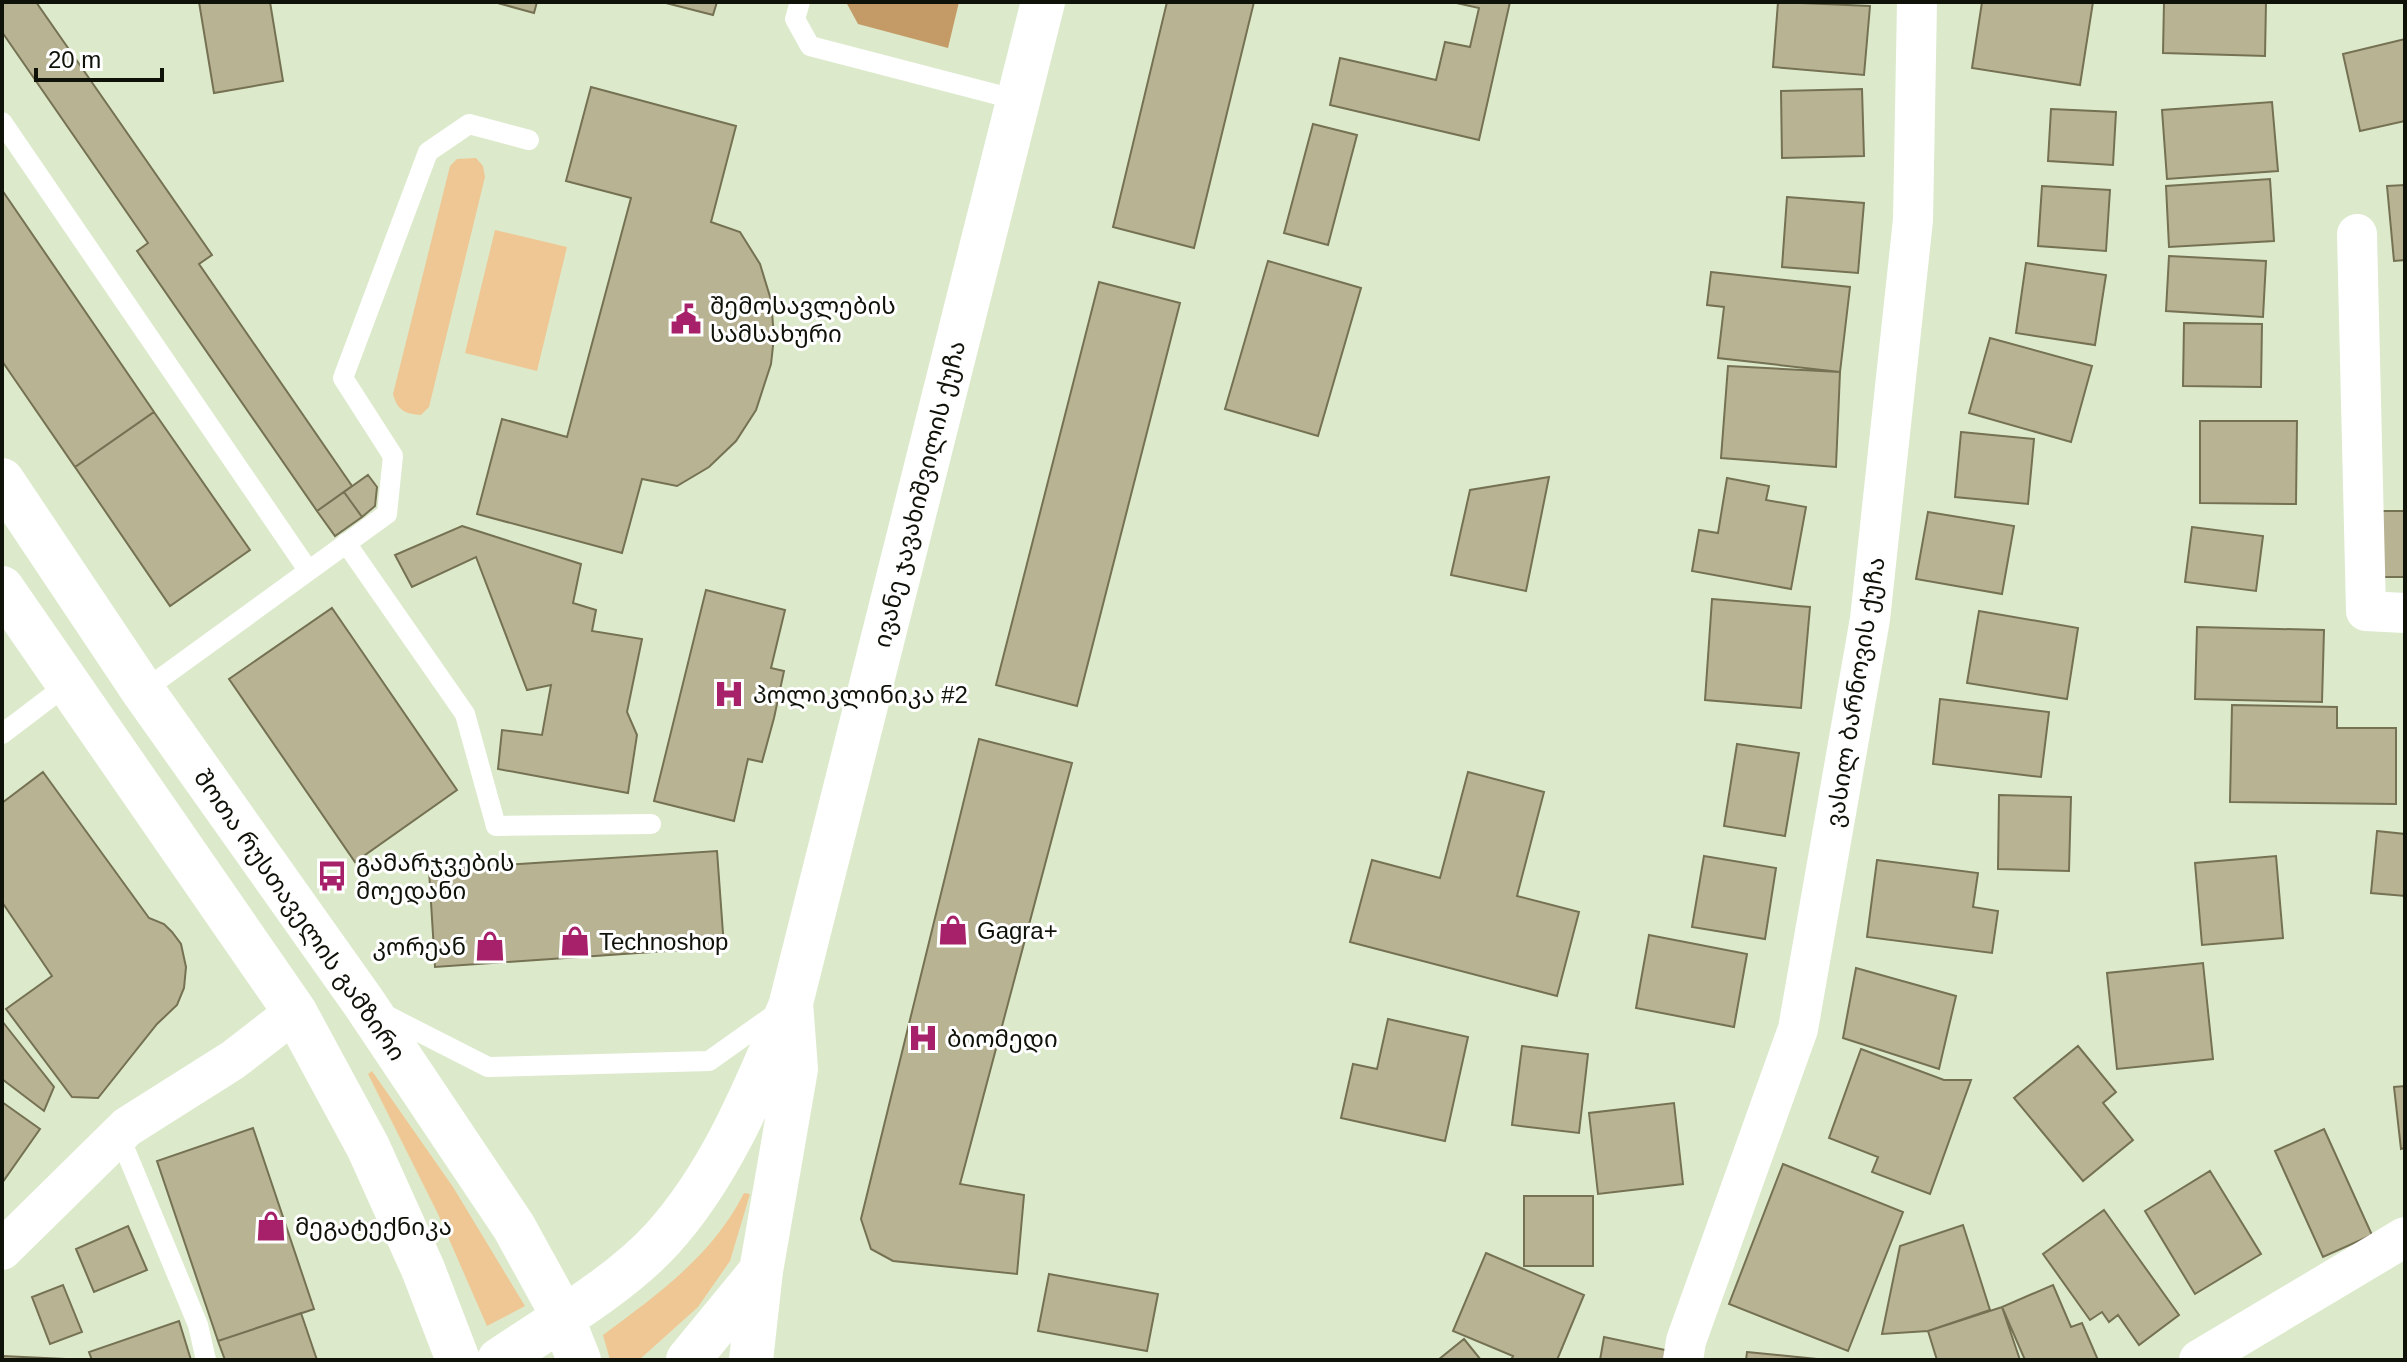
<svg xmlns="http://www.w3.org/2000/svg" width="2407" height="1362" font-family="Arial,'Noto Sans Georgian',sans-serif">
	<rect width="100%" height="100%" fill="#dceacb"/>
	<path fill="#efc794" d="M476 158 483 166 485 177 429 407 421 415C405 414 397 410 393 394L450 166 457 159Z
		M495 230 567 247 537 371 465 353Z
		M372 1071 453 1187 525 1306 487 1326 438 1214 368 1074Z
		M744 1193 750 1194 730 1261 698 1307 639 1360H610L603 1335C657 1295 713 1255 744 1193Z"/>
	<path fill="#c49b66" d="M846 2H959L948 48 858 24Z"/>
	<path fill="#b8b393" stroke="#757153" stroke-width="2" d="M2 2H36L212 255 199 264 352 486 317 511 137 251 148 243 2 32Z
		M199 2H270L283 81 214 93Z
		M494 2H537L534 13Z
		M662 2H717L713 15Z
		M1167 2H1254L1194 248 1113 227Z
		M1452 2H1510L1479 140 1330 105 1340 58 1436 80 1445 42 1470 47 1479 8Z
		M1778 2 1870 6 1864 75 1773 67Z
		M1982 2H2093L2080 85 1972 68Z
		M2164 2H2266L2265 56 2163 53Z
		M2405 39V121L2360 131 2343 54Z
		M591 87 736 126 711 222 740 232 760 264 771 300 774 337 771 364 756 410 736 441 709 467 677 486 642 479 622 553 477 514 502 419 567 437 631 198 566 181Z
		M1862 89 1864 156 1782 158 1781 91Z
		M2272 102 2278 171 2167 179 2162 110Z
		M2051 109 2116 112 2113 165 2048 161Z
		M1313 124 1357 135 1328 245 1284 233Z
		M2270 179 2274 241 2169 247 2166 186Z
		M2405 185V260L2394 261 2387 186Z
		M2042 186 2110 190 2106 251 2038 246Z
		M2 190 154 412 75 467 2 361Z
		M1787 197 1864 203 1858 273 1782 267Z
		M2169 256 2266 261 2263 317 2166 311Z
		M1268 261 1361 288 1318 436 1225 409Z
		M2026 263 2106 275 2095 345 2016 333Z
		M1711 272 1850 287 1840 372 1718 358 1724 307 1707 305Z
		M1099 282 1180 303 1077 706 996 685Z
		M2184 323 2262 324 2261 387 2183 386Z
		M1990 338 2092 366 2071 442 1969 413Z
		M1728 366 1840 372 1836 467 1721 458Z
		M154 412 250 550 170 606 75 467Z
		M2200 421H2297L2296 504 2200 503Z
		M1961 432 2034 439 2028 504 1955 497Z
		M368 475 377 487 375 506 362 517 344 492Z
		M1549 477 1526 591 1451 575 1470 490Z
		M1727 478 1769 486 1766 500 1806 507 1791 589 1692 571 1699 530 1718 533Z
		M344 492 362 517 335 536 317 511Z
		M2379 511H2405V577H2379Z
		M1928 512 2014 526 2002 594 1916 579Z
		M462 526 581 564 573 603 596 610 592 631 642 639 627 712 637 735 628 793 498 769 502 730 542 735 551 685 527 690 476 557 412 587 395 555Z
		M2192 527 2263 536 2256 591 2185 582Z
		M706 590 785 610 771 668 784 671 774 718 762 762 748 759 734 821 654 801Z
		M1712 599 1810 607 1801 708 1705 700Z
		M332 608 457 790 355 862 229 679Z
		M1979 611 2078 628 2067 699 1967 683Z
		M2197 627 2324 630 2322 702 2195 699Z
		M1940 699 2049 712 2041 777 1933 764Z
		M2232 705 2337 707V728H2396V804L2230 802Z
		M979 739 1072 763 960 1184 1024 1195 1017 1274 893 1261 871 1249 861 1219Z
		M1737 744 1799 753 1785 836 1724 826Z
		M43 772 149 918 164 924 172 932 181 944 186 967 184 988 177 1005 157 1024 98 1098 72 1097 6 1009 52 976 2 902V803Z
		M1468 772 1544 792 1517 896 1579 912 1557 996 1350 942 1372 860 1440 878Z
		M1999 795 2071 797 2069 871 1998 869Z
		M2377 831 2405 834V896L2371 893Z
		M717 851 724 947 435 967 429 870Z
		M1704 856 1776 868 1765 939 1692 927Z
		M2276 856 2283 938 2202 945 2195 863Z
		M1877 860 1978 873 1973 907 1998 911 1992 953 1867 937Z
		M1649 935 1747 954 1734 1027 1636 1008Z
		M2203 963 2213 1059 2117 1069 2107 973Z
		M1856 968 1956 996 1939 1069 1843 1038Z
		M1388 1019 1468 1037 1445 1141 1341 1118 1353 1064 1377 1069Z
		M2 1021 54 1087 44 1111 2 1079Z
		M1522 1046 1588 1054 1579 1133 1512 1125Z
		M2078 1046 2116 1092 2103 1103 2133 1140 2083 1181 2014 1098Z
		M1861 1049 1944 1080H1971L1930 1194 1872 1172 1878 1157 1829 1138Z
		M2405 1086V1148L2401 1149 2394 1087Z
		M2 1102 40 1129 2 1183Z
		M1674 1103 1683 1184 1598 1194 1589 1113Z
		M253 1128 314 1309 218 1341 157 1161Z
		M2324 1129 2372 1235 2323 1257 2275 1151Z
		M1783 1164 1903 1212 1848 1351 1729 1304Z
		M2210 1171 2261 1254 2195 1294 2145 1211Z
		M1524 1196H1593V1266H1524Z
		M2104 1210 2179 1315 2139 1345 2118 1315 2109 1322 2102 1312 2090 1320 2043 1254Z
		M1963 1225 1990 1310 1928 1331 1882 1334 1900 1246Z
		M128 1226 147 1270 94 1292 76 1249Z
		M1486 1253 1584 1295 1557 1360H1511L1513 1356 1453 1331Z
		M1049 1274 1158 1294 1147 1351 1038 1331Z
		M63 1285 82 1332 50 1344 32 1297Z
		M2053 1285 2071 1327 2082 1323 2098 1360H2025L2002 1307Z
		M2002 1307 2020 1360H1937L1928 1331Z
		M301 1313 317 1360H225L218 1341Z
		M179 1321 191 1360H92L89 1352Z
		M1604 1337 1670 1351 1668 1360H1600Z
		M1464 1339 1481 1360H1438Z
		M1747 1352 1827 1360H1746Z
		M2 1356 66 1359 2 1360Z"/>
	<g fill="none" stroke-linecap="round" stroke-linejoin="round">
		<path stroke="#fff" stroke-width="20" d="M800 2 795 19 810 46 1018 100
			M2 122 308 570
			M346 543 465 714 496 826 651 824
			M143 691 387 514 393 456 343 378 428 152 469 124 529 140
			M2 734 68 684
			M382 1013 488 1067 709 1061 778 1012
			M119 1135 198 1325 206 1360"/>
		<path stroke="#fff" stroke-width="40" d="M2357 234 2366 611 2405 613
			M2 1250 127 1127 233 1060 295 1012
			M1683 1360 1686 1341 1798 1029 1870 619 1913 220 1917 2
			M2199 1360 2405 1237"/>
		<path stroke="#fff" stroke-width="44" d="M2 480 143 691 364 1003 514 1227 558 1307 579 1360
			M2 588 295 1012 368 1147 423 1269 458 1360
			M499 1360C552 1324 619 1286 662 1239 721 1174 755 1089 789 1009
			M688 1360 761 1271
			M751 1360 761 1271 796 1069 791 1003 1043 2"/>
	</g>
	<defs>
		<g id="civic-bare" transform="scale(2.4)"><path d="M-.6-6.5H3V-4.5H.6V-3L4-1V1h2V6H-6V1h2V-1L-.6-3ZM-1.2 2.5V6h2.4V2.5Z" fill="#a7216a" stroke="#fff" stroke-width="2.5" paint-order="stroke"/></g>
		<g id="hospital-bare" transform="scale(2.4)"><path d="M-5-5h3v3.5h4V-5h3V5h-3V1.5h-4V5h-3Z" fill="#a7216a" stroke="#fff" stroke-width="2.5" paint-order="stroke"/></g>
		<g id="bus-bare" transform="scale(2.4)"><path d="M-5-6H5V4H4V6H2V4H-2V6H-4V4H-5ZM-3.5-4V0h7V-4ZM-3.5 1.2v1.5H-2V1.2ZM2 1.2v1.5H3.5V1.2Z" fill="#a7216a" stroke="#fff" stroke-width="2.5" paint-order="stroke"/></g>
		<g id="shop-bare" transform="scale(2.4)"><path d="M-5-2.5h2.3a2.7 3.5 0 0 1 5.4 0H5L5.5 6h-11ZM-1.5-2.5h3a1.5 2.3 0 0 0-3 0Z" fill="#a7216a" stroke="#fff" stroke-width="2.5" paint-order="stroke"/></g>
	</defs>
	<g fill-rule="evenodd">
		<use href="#civic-bare" x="686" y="319"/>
		<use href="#hospital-bare" x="729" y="694"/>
		<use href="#bus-bare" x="332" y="876"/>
		<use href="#shop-bare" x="953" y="930"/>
		<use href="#shop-bare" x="575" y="941"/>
		<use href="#shop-bare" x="490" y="946"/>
		<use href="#hospital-bare" x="923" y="1038"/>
		<use href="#shop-bare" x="271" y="1226"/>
	</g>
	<g text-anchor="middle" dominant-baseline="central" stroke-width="6" stroke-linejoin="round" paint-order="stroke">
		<g font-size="24" fill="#0e1208" stroke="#fff" text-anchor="start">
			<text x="710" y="305">შემოსავლების<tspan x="710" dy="28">სამსახური</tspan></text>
			<text x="753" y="694">პოლიკლინიკა #2</text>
			<text x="356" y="862">გამარჯვების<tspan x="356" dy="28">მოედანი</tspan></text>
			<text x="977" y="930">Gagra+</text>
			<text x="599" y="941">Technoshop</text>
			<text x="466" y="946" text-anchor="end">კორეან</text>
			<text x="947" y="1038">ბიომედი</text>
			<text x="295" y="1226">მეგატექნიკა</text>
		</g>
		<g font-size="24" fill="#0e1208" stroke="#fff">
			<text transform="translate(919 494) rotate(-76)">ივანე ჯავახიშვილის ქუჩა</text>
			<text transform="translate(1855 692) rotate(-81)">ვასილ ბარნოვის ქუჩა</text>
			<text transform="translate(300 915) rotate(55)">შოთა რუსთაველის გამზირი</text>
		</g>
	</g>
	<rect width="2407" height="1362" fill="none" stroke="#0e1208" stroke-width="8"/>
	<path d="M36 68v12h126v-12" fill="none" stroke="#0e1208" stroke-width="4"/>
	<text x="48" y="68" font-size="24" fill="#0e1208" stroke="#ffffff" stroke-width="6" paint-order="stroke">20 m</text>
</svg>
